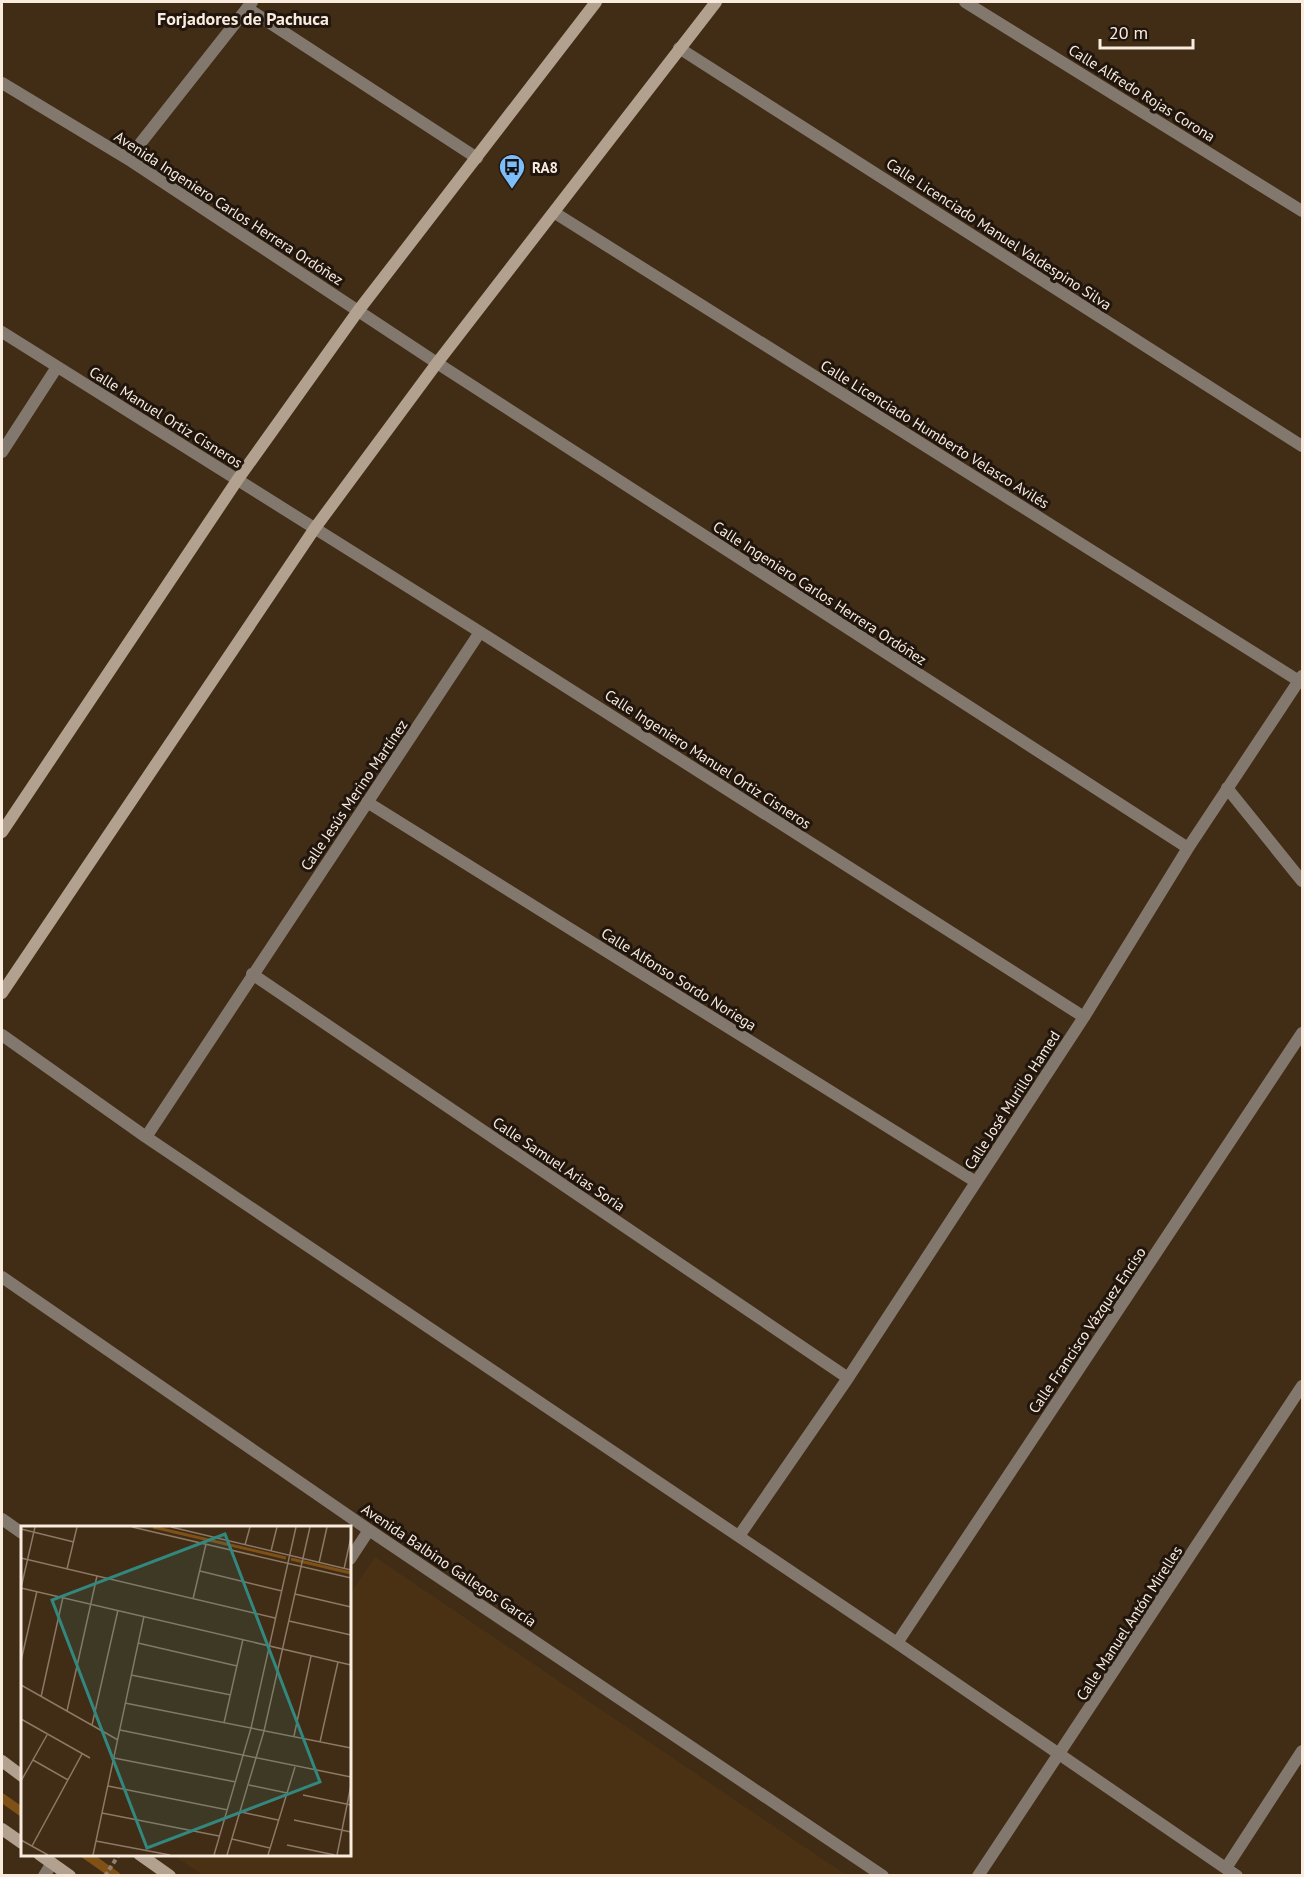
<svg xmlns="http://www.w3.org/2000/svg" width="1304" height="1877" font-family="'PT Sans',sans-serif">
	<rect width="100%" height="100%" fill="#412c15"/>
	<path fill="#4b3114" d="M375 1557 846 1875H203L173 1855 350 1854V1594Z"/>
	<g fill="none" stroke-linecap="round" stroke-linejoin="round">
		<path stroke="#805116" stroke-width="9" d="M2 1798 22 1812
			M85 1854 116 1876"/>
		<path stroke="#917f6d" stroke-width="4" stroke-dasharray="4.5 3" stroke-linecap="butt" d="M105 1876 118 1856"/>
		<path stroke="#83786e" stroke-width="12" d="M965 2 1302 211
			M247 8 477 158
			M679 48 1302 446
			M2 83 128 159 437 363 1188 848
			M128 159 252 2
			M555 213 1299 681
			M2 332 480 632 1084 1017
			M2 452 57 367
			M1227 788 1302 881
			M367 802 976 1182
			M252 974 848 1378
			M2 1035 146 1137 897 1643 1237 1876
			M146 1137 480 632
			M2 1277 369 1530 883 1876
			M2 1519 22 1533
			M739 1536 848 1378 1084 1017 1188 848 1302 676
			M350 1559 369 1530
			M897 1643 1302 1033
			M1226 1868 1302 1751
			M44 1876 52 1863
			M978 1876 1302 1386"/>
		<path stroke="#b2a18f" stroke-width="12" d="M2 832 238 479 358 311 596 2
			M2 993 315 528 437 363 716 2
			M2 1761 22 1776
			M2 1829 22 1843
			M39 1854 70 1876
			M139 1854 170 1876"/>
	</g>
	<defs>
		<g id="bus-pin" transform="scale(1.35)"><path d="M0 17L-7.5 6A9.5 9.5 0 1 1 7.5 6Z" fill="#7dbef9" stroke="#20160d"/><path d="M-5-6H5V4H4V6H2V4H-2V6H-4V4H-5ZM-3.5-4V0h7V-4ZM-3.5 1.2v1.5H-2V1.2ZM2 1.2v1.5H3.5V1.2Z" fill="#111"/></g>
	</defs>
	<g fill-rule="evenodd">
		<use href="#bus-pin" x="512" y="167"/>
	</g>
	<g text-anchor="middle" dominant-baseline="central" stroke-width="6" stroke-linejoin="round" paint-order="stroke">
		<g font-size="15" fill="#f9ebde" stroke="#20160d">
			<text transform="translate(1142 93) rotate(32)">Calle Alfredo Rojas Corona</text>
			<text transform="translate(229 208) rotate(33)">Avenida Ingeniero Carlos Herrera Ordóñez</text>
			<text transform="translate(999 234) rotate(33)">Calle Licenciado Manuel Valdespino Silva</text>
			<text transform="translate(166 417) rotate(32)">Calle Manuel Ortiz Cisneros</text>
			<text transform="translate(935 434) rotate(32)">Calle Licenciado Humberto Velasco Avilés</text>
			<text transform="translate(820 593) rotate(33)">Calle Ingeniero Carlos Herrera Ordóñez</text>
			<text transform="translate(708 759) rotate(33)">Calle Ingeniero Manuel Ortiz Cisneros</text>
			<text transform="translate(354 795) rotate(-56)">Calle Jesús Merino Martínez</text>
			<text transform="translate(679 979) rotate(32)">Calle Alfonso Sordo Noriega</text>
			<text transform="translate(1012 1100) rotate(-57)">Calle José Murillo Hamed</text>
			<text transform="translate(559 1164) rotate(34)">Calle Samuel Arias Soria</text>
			<text transform="translate(1087 1330) rotate(-56)">Calle Francisco Vázquez Enciso</text>
			<text transform="translate(449 1565) rotate(34)">Avenida Balbino Gallegos García</text>
			<text transform="translate(1129 1623) rotate(-57)">Calle Manuel Antón Mirelles</text>
		</g>
		<g font-size="15" font-weight="bold" fill="#f9ebde" stroke="#20160d" text-anchor="start">
			<text x="532" y="167">RA8</text>
		</g>
		<g font-size="18" font-weight="bold" fill="#f9ebde" stroke="#20160d">
			<text x="243" y="18">Forjadores de Pachuca</text>
		</g>
	</g>
	<g transform="translate(21 1526)">
		<rect width="330" height="330" fill="#412c15"/>
		<path fill="none" stroke="#805116" stroke-width="3" d="M132 1 265 32M270 33 330 47"/>
		<path fill="none" stroke="#8b7865" stroke-width="1.5" d="M111 1 330 52M150 1 330 44M0 3 53 16M224 19 229 1M250 25 256 1M0 32 254 92M298 37 306 1M46 43 56 1M323 43 330 11M179 45 261 65M0 62 330 139M0 62 14 1M274 68 330 81M172 73 185 18M268 95 330 109M117 117 216 140M0 135 16 65M110 149 210 169M0 159 97 214M20 171 42 71M104 177 330 222M46 185 76 50M0 193 69 232M203 197 222 113M71 199 97 84M99 204 330 251M273 210 290 130M299 216 317 136M93 232 215 256M12 234 47 254M0 255 26 209M228 259 266 267M87 260 207 284M282 269 330 279M220 286 257 294M81 287 198 310M273 294 330 306M211 313 249 322M0 314 27 329M75 315 149 329M266 319 314 329M11 320 61 228M72 329 123 90M193 329 230 202 275 1M206 329 243 205 289 1M247 329 274 241M316 329 330 259"/>
		<path fill="#32887f" fill-opacity="0.15" stroke="#32887f" stroke-width="3" d="M204 8 299 256 126 322 31 74Z"/>
		<rect width="330" height="330" fill="none" stroke="#f9ebde" stroke-width="3"/>
	</g>
	<rect width="1304" height="1877" fill="none" stroke="#f9ebde" stroke-width="6"/>
	<path d="M1100 39v9h93v-9" fill="none" stroke="#f9ebde" stroke-width="3"/>
	<text x="1109" y="39" font-size="18" fill="#f9ebde" stroke="#20160d" stroke-width="4.5" paint-order="stroke">20 m</text>
</svg>
